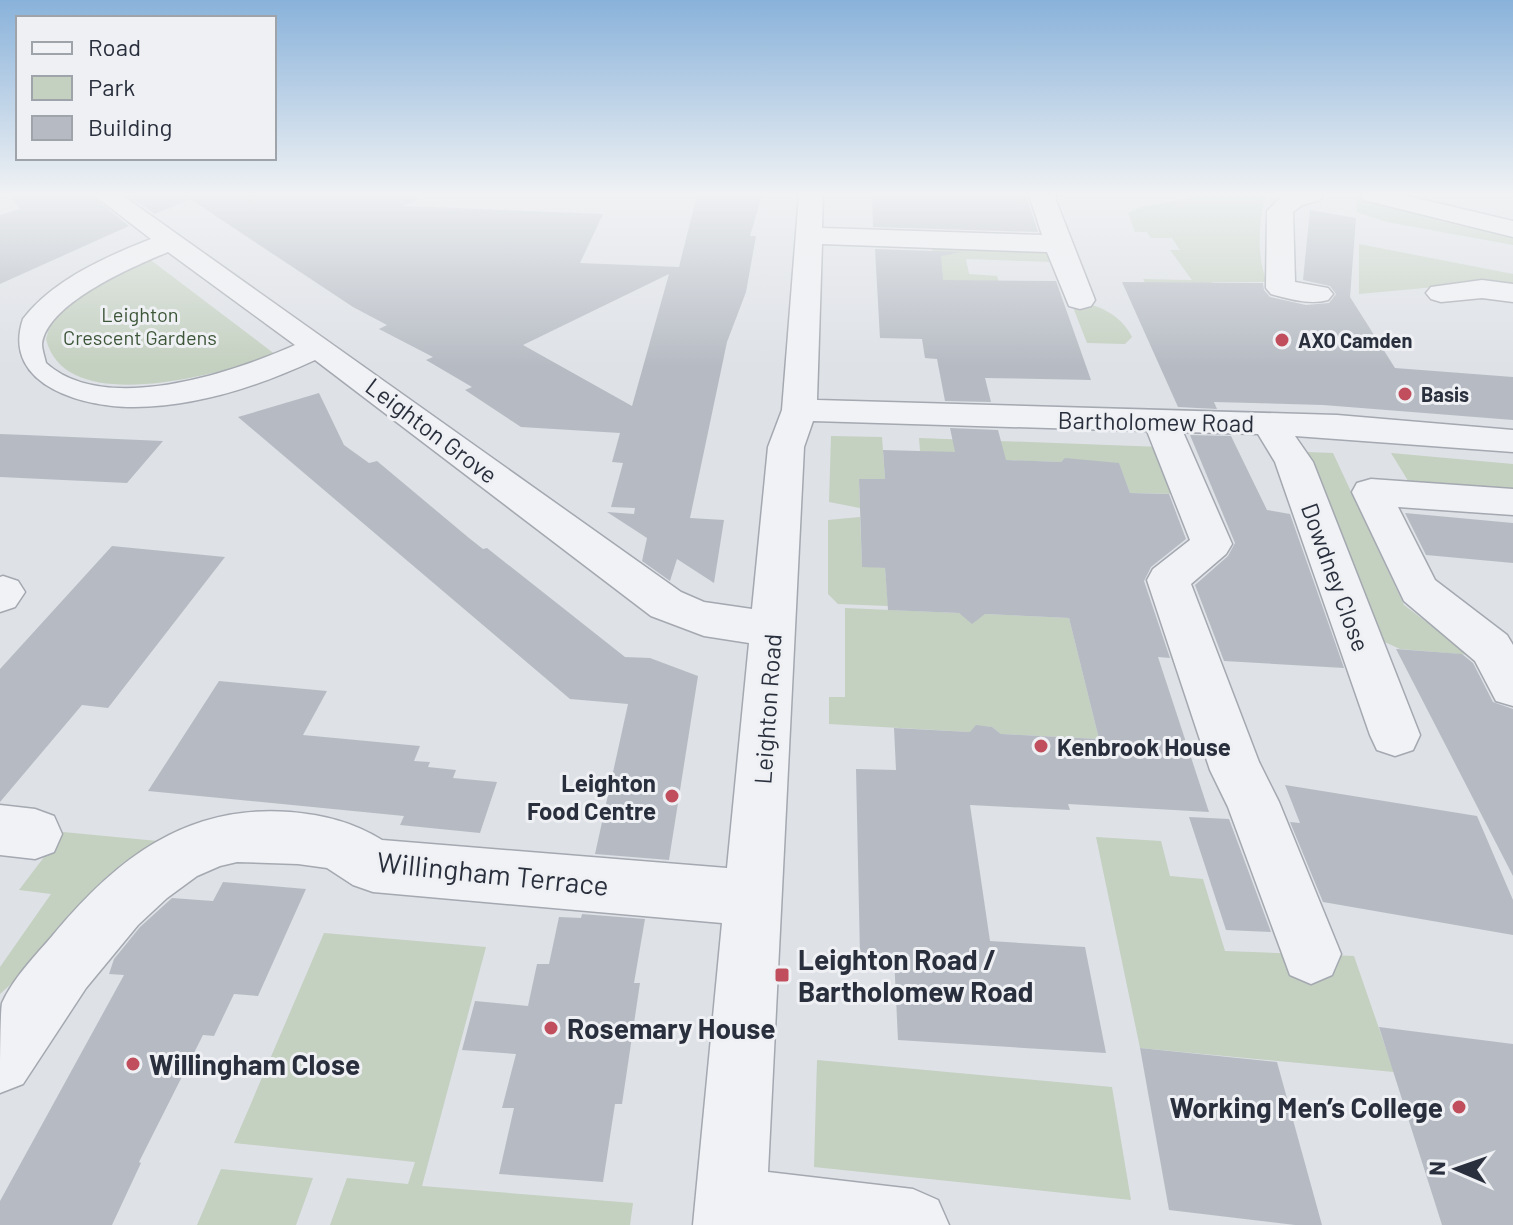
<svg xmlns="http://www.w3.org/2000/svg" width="1513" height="1225" font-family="Barlow,sans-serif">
	<rect width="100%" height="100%" fill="#dee1e6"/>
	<path fill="#c4d0c0" d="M1207 195 1265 196C1259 224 1256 255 1267 282H1212L1230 320 1155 303 1143 279 1192 280 1170 250H1180L1172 238H1151L1147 232H1135L1128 213 1141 207Z
		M1356 195 1513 233V245L1387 222 1357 212Z
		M1359 244 1513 274V289L1435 287 1359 294Z
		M932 246 1049 250 1054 262 966 259 969 274 997 276 1002 292 938 305Z
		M148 258 276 355C223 372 66 420 46 339 57 294 110 276 148 258Z
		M1071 302C1095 302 1121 314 1132 337L1125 344 1087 343Z
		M831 436 882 437 885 479H859L860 508 829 502Z
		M919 438 1161 447 1180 494 1130 493 1119 464 1081 462 1065 459 1061 462 999 460 920 451Z
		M1307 452 1333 453 1404 605 1470 655 1400 649 1378 639Z
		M1391 453 1513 464V492L1410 484Z
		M860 517 862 566 885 568 888 606 838 604 828 594V520Z
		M845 608 959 613C968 620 976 621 985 614L1069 618 1099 739 1001 734 992 727 977 726 970 732 829 724V697H845Z
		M63 832 168 842 0 994V967L51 894 19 890Z
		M1096 837 1161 841 1170 876 1203 879 1225 951 1354 956 1394 1072 1140 1048Z
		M324 933 486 947 422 1186 633 1203 630 1225H330L347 1178 408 1184 415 1162 234 1143Z
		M817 1060 1112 1087 1131 1200 814 1167Z
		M221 1169 313 1178 296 1225H197Z"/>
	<path fill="#b6bbc3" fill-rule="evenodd" d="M9 195H91L129 226 0 284V215L20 209Z
		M127 195H416L417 201 402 206 603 214 580 263 679 267 697 195H762L750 236H756L746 292 727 342 690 518 724 520 714 583 677 559 670 581 642 561 647 538 607 512 634 514 635 508 611 507 623 463 612 462 620 433 521 427 465 390 472 387 426 360 433 357 379 329 387 325 353 307 190 199 155 214ZM669 274 632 406 523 345Z
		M872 195H1026L1038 232 873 227Z
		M1310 210 1356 218 1350 297 1395 368 1513 377V420L1323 405 1214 402 1217 409 1178 407 1122 282 1263 283 1264 290 1270 297 1306 305 1329 303 1336 294 1330 286 1303 280Z
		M875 249 961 252 941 256 943 280 1056 281 1091 380 985 378 991 402 945 401 937 359 925 358 922 339 880 338Z
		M319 393 344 445 369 463 377 461 469 538 483 549 487 548 625 657 650 658 698 676 669 860 595 854 628 704 570 699 238 417Z
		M950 428 998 430 1006 460 1061 462 1065 458 1119 463 1130 493 1169 494 1186 539 1151 567 1144 581 1170 658 1158 657 1209 812 1068 804 1070 810 970 805 990 941 1085 947 1106 1053 898 1040 894 957 860 956 856 769 896 770 894 728 970 732 976 725 992 727 1001 734 1099 739 1069 618 985 614 972 624 959 613 888 610 885 568 862 567 859 479H885L883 450 955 452Z
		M0 434 26 435 163 441 127 483 0 477Z
		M1190 435 1231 436 1267 510 1290 514 1344 668 1224 661 1195 585 1228 556 1235 543Z
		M1405 513 1513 523V563L1426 555Z
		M112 546 225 557 108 708 82 705 0 802V669Z
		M1396 649 1462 654 1473 663 1493 702 1513 709V876Z
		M219 681 327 691 303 735 420 746 414 761 430 762 428 767 456 770 453 778 497 782 480 833 400 825 404 816 148 791Z
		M1285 785 1477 816 1513 900V935L1323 902 1290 822 1300 823Z
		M1189 817 1229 819 1271 932 1226 930Z
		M223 882 306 889 258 996 234 994 214 1036 203 1035 139 1162 141 1163 112 1225H0V1201L124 975 109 974 114 959 140 927 172 898 213 901Z
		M582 914 645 919 634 983H640L622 1104H615L603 1182 499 1174 514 1108H502L516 1054 462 1050 475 1001 528 1006 537 964H549L559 917 581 918Z
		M1379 1027 1513 1044V1225H1442Z
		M1140 1048 1277 1062 1322 1225H1295L1169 1210Z"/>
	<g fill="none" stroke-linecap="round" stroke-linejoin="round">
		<g stroke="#a4a8b0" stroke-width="3">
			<path id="minor" d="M94 195H122L681 592 704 602 752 609 768 447 782 410 799 195H823L822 228 1042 235 1029 195H1056L1055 198 1095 300 1091 306 1080 309 1069 306 1047 252 822 244 817 400 1337 415 1513 430V452L1295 436 1313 462 1420 735 1413 750 1395 756 1377 750 1370 735 1275 462 1258 434 1183 432 1232 544 1226 554 1191 584 1259 762 1279 802 1341 954 1332 975 1311 984 1290 975 1228 807 1210 770 1147 580 1153 569 1190 540 1147 431 813 421 804 447 768 1172 913 1189 938 1200 949 1225H693L722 923 373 892 353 885 327 868 298 864 237 862 220 866 197 876 167 898 138 925 86 988 23 1084 0 1093C0 1075 0 1015 2 1003 13 978 36 955 53 935 116 859 186 804 290 812 324 815 353 822 382 840L727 868 749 643 704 636 651 616 315 360C259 386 196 407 134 407 90 408 0 388 23 319 53 280 105 257 151 239ZM168 252 295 345C232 373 105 416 46 363 45 358 42 350 42 344 47 303 134 266 168 252Z
				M1283 195H1323L1320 200 1302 205 1293 212 1295 282 1328 288 1333 294 1328 300C1310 305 1289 299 1271 294L1266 288 1267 211Z
				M1361 195H1403L1513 221V237L1364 200Z
				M1482 280 1513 284V302L1482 298 1441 302 1431 299 1426 293 1431 287Z
				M1371 479 1513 489V515L1398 507 1435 580 1507 635 1513 645V706L1496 701 1475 661 1404 601 1352 492 1357 483Z
				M3 576 18 581 25 592 15 607 0 612V577Z
				M0 805 35 809 54 816 62 834 54 852 35 859 0 855Z"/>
		</g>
		<use href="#minor" fill="#f1f2f5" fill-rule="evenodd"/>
	</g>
	<linearGradient id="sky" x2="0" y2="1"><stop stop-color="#89b2da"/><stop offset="0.53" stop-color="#f0f2f4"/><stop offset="1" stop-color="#f0f2f4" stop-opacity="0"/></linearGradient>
	<rect width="1513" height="366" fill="url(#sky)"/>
	<g fill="#c14e5c" stroke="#eef0f4" stroke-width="3">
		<circle cx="1282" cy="340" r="8"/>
		<circle cx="1405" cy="394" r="8"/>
		<circle cx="1041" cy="746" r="8"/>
		<circle cx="672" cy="796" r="8"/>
		<rect x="774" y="967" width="16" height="16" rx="4"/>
		<circle cx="551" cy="1028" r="8"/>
		<circle cx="133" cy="1064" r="8"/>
		<circle cx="1459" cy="1107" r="8"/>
	</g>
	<g text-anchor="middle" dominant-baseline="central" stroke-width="6" stroke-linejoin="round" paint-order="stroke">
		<g font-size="20" fill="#3d5638" stroke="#eef0f4">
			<text x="140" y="314">Leighton<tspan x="140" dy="23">Crescent Gardens</tspan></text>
		</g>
		<g font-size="20" font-weight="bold" fill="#292f3c" stroke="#eef0f4" text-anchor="start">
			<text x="1298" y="340">AXO Camden</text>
			<text x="1421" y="394">Basis</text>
		</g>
		<g font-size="24" fill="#292f3c" stroke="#eef0f4">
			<text transform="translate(1156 421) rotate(1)">Bartholomew Road</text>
			<text transform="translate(432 430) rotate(37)">Leighton Grove</text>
			<text transform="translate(1336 577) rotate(70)">Dowdney Close</text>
			<text transform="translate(767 709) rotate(-86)">Leighton Road</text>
		</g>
		<g font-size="24" font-weight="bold" fill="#292f3c" stroke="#eef0f4" text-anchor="start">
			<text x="1057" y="746">Kenbrook House</text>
			<text x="656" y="782" text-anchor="end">Leighton<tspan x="656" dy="28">Food Centre</tspan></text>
		</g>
		<g font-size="28" fill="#292f3c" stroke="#eef0f4">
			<text transform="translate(493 873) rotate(6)">Willingham Terrace</text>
		</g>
		<g font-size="28" font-weight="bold" fill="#292f3c" stroke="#eef0f4" text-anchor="start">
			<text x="798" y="959">Leighton Road /<tspan x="798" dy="32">Bartholomew Road</tspan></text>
			<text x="567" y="1028">Rosemary House</text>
			<text x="149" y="1064">Willingham Close</text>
			<text x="1443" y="1107" text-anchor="end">Working Men’s College</text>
		</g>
	</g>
	<rect x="16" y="16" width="260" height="144" fill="#eef0f4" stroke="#9fa3aa" stroke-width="2"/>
	<rect x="32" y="42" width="40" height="12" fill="#f1f2f5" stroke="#9fa3aa" stroke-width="2"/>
	<text x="88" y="56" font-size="24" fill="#292f3c">Road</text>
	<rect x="32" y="76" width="40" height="24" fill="#c4d0c0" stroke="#9fa3aa" stroke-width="2"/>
	<text x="88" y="96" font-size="24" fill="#292f3c">Park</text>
	<rect x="32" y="116" width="40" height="24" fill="#b6bbc3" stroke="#9fa3aa" stroke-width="2"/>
	<text x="88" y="136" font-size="24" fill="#292f3c">Building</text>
	<g transform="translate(1457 1169) rotate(272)" stroke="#eef0f4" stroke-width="6" paint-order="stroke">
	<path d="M0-6L14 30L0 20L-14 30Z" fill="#292f3c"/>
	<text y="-12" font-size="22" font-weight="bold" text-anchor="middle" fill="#292f3c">N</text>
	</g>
</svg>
